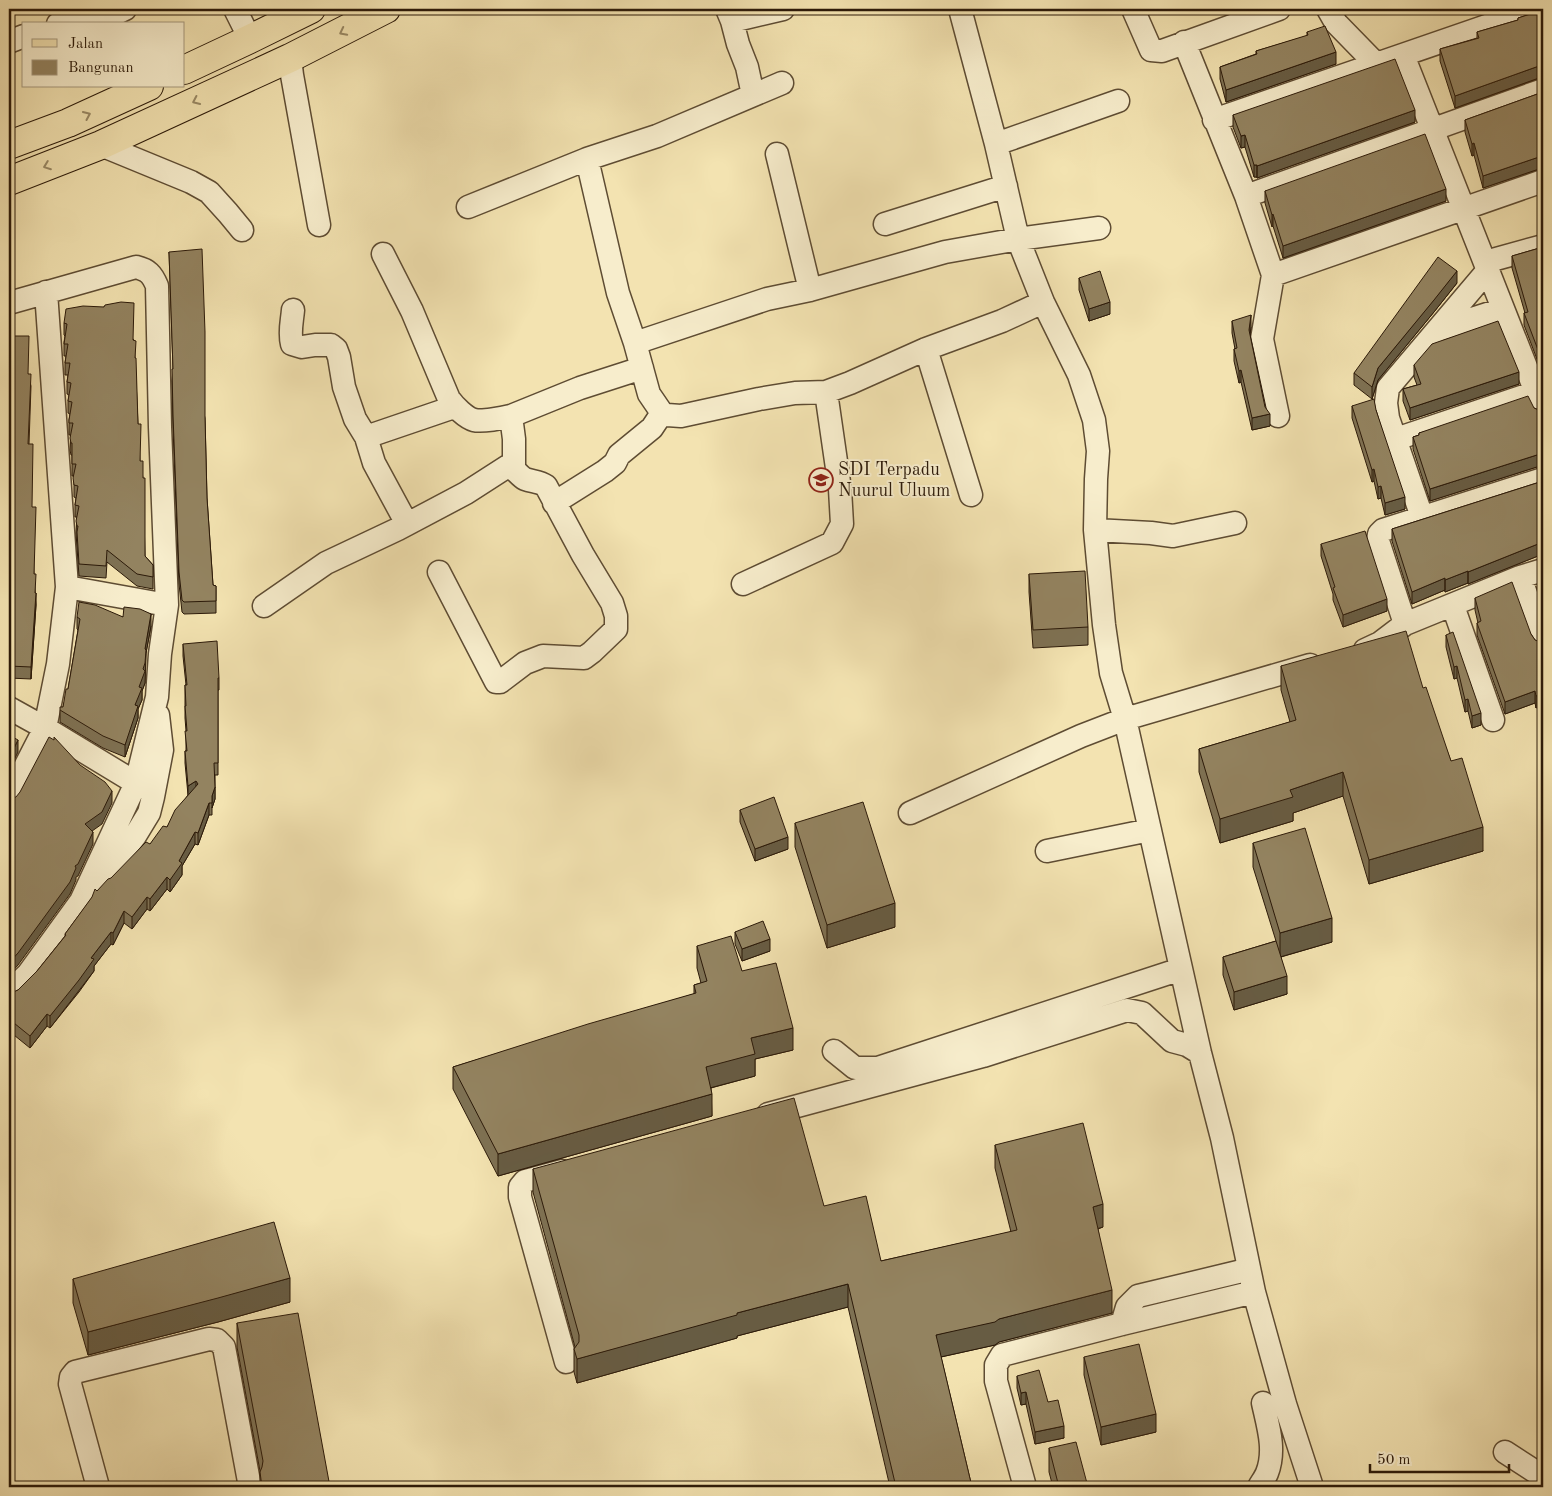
<svg xmlns="http://www.w3.org/2000/svg" width="1552" height="1496" font-family="'Old Standard TT',serif">
	<rect width="100%" height="100%" fill="#f3e3b1"/>
	<filter id="stains"><feTurbulence type="fractalNoise" baseFrequency=".004" numOctaves="4"/><feColorMatrix values="0 0 0 0 .2 0 0 0 0 .09 0 0 0 0 .02 0 0 0 .5 -.17"/></filter>
	<radialGradient id="worn" r=".72"><stop offset=".6" stop-color="#630" stop-opacity="0"/><stop offset="1" stop-color="#630" stop-opacity=".3"/></radialGradient>
	<g fill="none" stroke-linecap="round" stroke-linejoin="round">
		<g stroke="#5e4c33" stroke-width="25">
			<path id="minor" d="M235 9 250 39
				M727 9 732 21 738 44 747 67 753 95
				M960 9 996 144 1018 239 1043 302 1079 375 1094 420 1098 451 1096 479 1095 530 1104 625 1111 673 1125 719 1200 1053 1222 1138 1254 1292 1285 1404 1312 1487
				M1133 9 1151 50 1162 51 1279 9
				M1328 9 1336 23 1376 64
				M732 21 783 9
				M58 24 83 15
				M95 24 125 9
				M11 41 24 36
				M1184 42 1246 196 1273 275 1262 339 1278 416
				M1403 55 1543 410
				M290 58 292 75 319 225
				M782 83 657 136 587 159 618 293 635 343 649 394 662 413 667 415 681 416 759 399 795 393 826 392 850 383 926 349 1002 321 1043 302
				M1214 120 1536 9
				M996 144 1118 101
				M101 145 191 182 209 192 228 213 242 230
				M777 154 810 290
				M1246 196 1543 90
				M468 207 587 159
				M885 224 1006 186
				M383 254 412 311 449 399C454 406 466 418 474 420 482 422 503 418 511 416L580 388 642 368
				M1485 262 1543 246
				M1273 275 1543 181
				M9 303 136 267C148 270 152 274 157 286L160 427 167 605 160 654 157 697 136 783
				M293 310C292 322 289 332 292 344L302 347 315 345H331L336 349 339 357 344 387 355 419 366 437 374 463 407 524
				M1438 330 1503 309
				M635 343 767 299 810 290 945 252 1018 239 1099 228
				M926 349 971 495
				M511 416 514 439V470
				M366 437 454 407
				M1396 439 1536 392
				M554 503 605 471 615 463 619 455 652 428 662 413
				M1422 517 1388 418 1386 403 1388 388 1488 270
				M1095 530 1151 533 1173 536 1235 523
				M1520 577 1543 642
				M743 584 832 543 842 524 840 489 826 392
				M67 587 167 605
				M264 606 326 563 398 529 466 493 508 466C515 468 519 476 525 479 533 482 539 481 546 486L583 555 612 603 616 616V629L592 652 584 658 543 656 525 663 500 682H496L439 572
				M1453 606 1493 720
				M1405 624 1378 541 1379 534 1383 530 1543 479
				M1365 650 1380 643 1405 624 1520 577 1543 570
				M9 708 45 728 9 798
				M910 813 1081 736 1125 719 1310 665
				M1047 851 1150 830
				M100 881 135 836 149 813 153 797 162 750 158 715
				M9 992 28 974 81 901 136 783 45 728 58 664 67 587 46 292
				M834 1051 855 1068H878L1181 969
				M768 1114 983 1056 1127 1010 1142 1013 1172 1041 1187 1045 1200 1053
				M562 1171 525 1181 520 1187V1197L566 1362
				M1122 1324 1127 1307 1138 1296 1238 1272 1249 1268
				M1505 1452 1539 1474 1543 1481
				M98 1487 70 1384 71 1377 75 1372 209 1339 217 1340 224 1347 250 1487
				M1025 1487 996 1381V1365L1002 1355 1122 1324 1254 1292
				M1259 1487C1261 1483 1265 1478 1267 1473 1276 1450 1268 1426 1263 1403"/>
		</g>
		<g stroke="#2c1a09" stroke-width="30">
			<path id="major" d="M184 70 250 39 311 9
				M9 145 68 123 149 86
				M9 181 101 145 290 58 386 9"/>
		</g>
		<use href="#minor" stroke="#f7edcc" stroke-width="22"/>
		<use href="#major" stroke="#f3e3b1" stroke-width="28"/>
	</g>
	<path fill="#7e7153" stroke="#2c1a09" d="M1543 10V77L1539 78 1455 108 1440 61V49L1477 38V32L1518 20V18Z
		M1307 32 1336 64 1226 102 1220 79V67L1256 54V51L1307 36Z
		M1543 92V169H1539L1483 188 1474 155 1472 156 1465 132V120Z
		M1233 115 1415 122 1257 178V177H1254L1245 147 1241 148 1233 127Z
		M1265 191 1446 201 1283 258 1273 226 1272 227 1265 203Z
		M1543 247V375L1524 325V313H1525L1512 268V256Z
		M169 252 205 418 207 498 213 585 216 586V613L184 614 182 612 179 584 173 427 172 381 173 369Z
		M1079 278 1110 314 1089 321 1079 290Z
		M1457 283 1434 312 1378 380 1372 399 1354 385V373Z
		M104 307 134 340 135 358 138 424 140 461 143 478 145 556 153 565V589L137 586 107 562 106 578 79 576 76 533 77 517H75V505L76 498 74 497V476H72V455H71L70 450 71 435H69V420L70 414 68 413V401L69 395 67 394V382L68 375H65V363L66 356H64V342L65 336 64 335V323Z
		M1232 321 1251 327 1250 334 1270 426 1252 430 1241 382 1239 383 1234 361V349H1235L1232 333Z
		M9 336 28 374 31 386 29 444 34 574 36 605 31 679 9 678Z
		M1414 365 1519 384 1410 420 1403 401V389L1417 385 1414 377Z
		M1352 406 1376 410 1405 509 1385 515 1381 498 1378 499 1374 481 1372 482 1352 418Z
		M1534 408 1541 411H1543V466H1540L1430 501 1413 449V437L1419 435V433Z
		M1543 481V554L1468 584V583L1445 592V590L1412 604 1392 541V529Z
		M1321 544 1387 611 1343 627 1333 600V594L1321 556Z
		M1029 574 1088 627V645L1033 648 1029 592Z
		M1475 598 1531 634 1535 640 1543 645 1536 708 1535 703 1505 714 1477 635V623H1478L1475 610Z
		M77 617H123L151 626 146 653 145 683 142 691V700L138 709V718L125 757 103 748 60 722V710L63 707 68 689 78 630 77 629Z
		M1446 635 1481 725 1472 728 1468 711 1465 712 1457 678 1454 679 1446 647Z
		M183 644 219 678V690H218V775H215V799L212 808V815H209L198 845 195 844 182 866V875L170 892 167 889 150 911 147 909 132 929 124 923 113 945 111 944 94 966V971L79 992 50 1028 47 1026 30 1048 9 1031V995L18 990 37 971 65 936V934L97 891 150 844 167 827 188 795 185 763V751H186V731L185 718V685H186L183 656Z
		M1281 666 1423 688 1451 761 1483 851 1369 884 1343 796 1293 813V821L1220 843 1199 772V749L1290 722 1281 690Z
		M740 810 788 849 755 861 740 822Z
		M795 823 895 927 827 948 795 847Z
		M1253 843 1332 942 1281 957 1287 994 1234 1010 1223 975V957L1276 941 1253 867Z
		M735 932 770 951 742 961 735 944Z
		M697 946 742 971 793 1050 755 1059V1076L711 1088 712 1116 498 1176 453 1089V1067L694 994V985L701 983 697 968Z
		M995 1145 1103 1227 1098 1229 1112 1313 999 1342 995 1345 941 1357 972 1487H890L848 1307 737 1336V1338L577 1383 574 1372V1349L575 1347 533 1192V1169L824 1206 881 1261 1011 1232 995 1168Z
		M73 1279 290 1302 218 1322 88 1355 73 1303Z
		M237 1323 330 1487H260V1471L237 1347Z
		M1084 1357 1156 1432 1101 1445 1084 1375Z
		M1017 1376 1048 1402 1064 1438 1035 1444 1026 1404 1021 1405 1017 1388Z
		M1049 1448 1088 1487H1053L1049 1472Z"/>
	<path fill="#675c43" stroke="#2c1a09" d="M1336 52V64L1226 102V90Z
		M1539 66V78L1455 108V96Z
		M1415 110V122L1257 178V166Z
		M1245 135V147L1241 148V136Z
		M1474 143V155L1472 156V144Z
		M1539 157V169L1483 188V176Z
		M1254 165H1257V177H1254Z
		M1446 189V201L1283 258V246Z
		M1273 214V226L1272 227V215Z
		M1457 271V283L1434 312 1378 380 1372 399V387L1378 368Z
		M1110 302V314L1089 321V309Z
		M1251 315V327L1249 342V330Z
		M1241 370V382L1239 383V371Z
		M1519 372V384L1410 420V408Z
		M1270 414V426L1252 430V418Z
		M1540 454V466L1430 501V489Z
		M1374 469V481L1372 482V470Z
		M1381 486V498L1378 499V487Z
		M1405 497V509L1385 515V503Z
		M1543 542V554L1468 584V572Z
		M1468 571V583L1445 592V580Z
		M1445 578V590L1412 604V592Z
		M36 593V605L31 679V667Z
		M1387 599V611L1343 627V615Z
		M151 614V626L146 653 145 683 142 691V700L138 709V718L125 757V745L135 705Z
		M1457 666V678L1454 679V667Z
		M1535 691V703L1505 714V702Z
		M1543 693V705L1536 708V696Z
		M1468 699V711L1465 712V700Z
		M1481 713V725L1472 728V716Z
		M18 740V752L9 770V758Z
		M1343 772V796L1293 813V821L1220 843V819L1290 790Z
		M196 781V793L188 798V786Z
		M215 787V799L212 808V796Z
		M112 791V803L102 824 85 836V824Z
		M209 803V815L198 845V833Z
		M1483 827V851L1369 884V860Z
		M93 832V844L78 876 76 877V880L70 894 18 965 9 975V963L75 866Z
		M195 832V844L182 866V875L170 892V880L179 861Z
		M788 837V849L755 861V849Z
		M167 877V889L150 911V899Z
		M147 897V909L132 929V917Z
		M895 903V927L827 948V925Z
		M124 911V923L113 945V933Z
		M1332 918V942L1280 957V933Z
		M111 932V944L94 966V971L50 1028V1016L91 958Z
		M770 939V951L742 961V949Z
		M1287 976V994L1234 1010V992Z
		M47 1014V1026L30 1048V1036Z
		M793 1028V1050L755 1059V1076L706 1089V1067L751 1038Z
		M712 1094V1116L498 1176V1154Z
		M1103 1204V1227L1093 1230V1207Z
		M290 1278V1302L218 1322 88 1355V1332Z
		M848 1284V1307L737 1336V1338L577 1383V1359L737 1313Z
		M1112 1290V1313L999 1342 995 1345 936 1358V1335Z
		M1026 1392V1404L1021 1405V1393Z
		M1156 1414V1432L1101 1445V1427Z
		M1064 1426V1438L1035 1444V1432Z"/>
	<path fill="#938360" stroke="#2c1a09" d="M1543 10V65L1539 66 1455 96 1440 49 1479 38 1477 32 1518 20V18Z
		M1325 26 1336 52 1226 90 1220 67 1257 54 1256 51 1308 35 1307 32Z
		M1395 59 1415 110 1257 166V165H1254L1245 135 1241 136 1233 115Z
		M1543 92V157H1539L1483 176 1474 143 1472 144 1465 120Z
		M1425 134 1446 189 1283 246 1273 214 1272 215 1265 191Z
		M1543 247V363L1524 313 1528 312 1512 256Z
		M202 249 205 332V417L207 498 213 585 216 586V601L184 602 182 600 179 572 173 415 172 369H173L169 252Z
		M1438 257 1457 271 1434 300 1378 368 1372 387 1354 373Z
		M1100 271 1110 302 1089 309 1079 278Z
		M121 302 134 303 133 340 136 341 135 358H136L138 424H141L140 461H143V478H145V556L153 565V577L137 574 107 550 106 566 79 564 77 532 78 526H77L76 521 79 506 75 505 78 486 74 485 73 478 76 464H72V443H71L70 438 73 423H69V420L72 402 68 401 71 383 67 382 70 363H65L68 344H64L67 324 64 323 66 309 83 306 104 307 105 305Z
		M1251 315 1249 330 1265 407 1270 414 1252 418 1241 370 1239 371 1234 349 1237 348 1232 321Z
		M1498 321 1519 372 1410 408 1403 389 1421 384 1414 365 1432 344Z
		M9 336H29L28 374H31L28 444H33L32 507H36L34 574H36L35 593H36L31 667 9 666Z
		M1528 396 1534 408 1541 411H1543V454H1540L1430 489 1413 437 1419 435V433Z
		M1374 399 1376 410 1405 497 1385 503 1381 486 1378 487 1374 469 1372 470 1352 406Z
		M1543 481V542L1468 572V571L1445 580V578L1412 592 1392 529Z
		M1365 531 1387 599 1343 615 1333 588 1335 587 1321 544Z
		M1085 571 1088 627 1033 630 1029 574Z
		M1512 582 1531 634 1535 640 1543 643V693L1536 696 1535 691 1505 702 1477 623 1481 621 1475 598Z
		M79 602 95 605 123 617 124 607 140 609 151 614 145 649 146 650 145 663 143 669 145 671 139 687 142 688 135 705 138 706 125 745 103 736 60 710V707H63L66 689H68L80 619 77 617Z
		M1406 631 1423 688 1426 687 1451 761 1462 758 1483 827 1369 860 1343 772 1290 790 1293 797 1220 819 1199 749 1296 720 1281 666Z
		M1453 632 1481 713 1472 716 1468 699 1465 700 1457 666 1454 667 1446 635Z
		M217 641 219 678H218V763H214L215 787 212 796V803H209L198 833 195 832 179 861 182 863 170 880 167 877 150 899 147 897 132 917 124 911 113 933 111 932 91 958 94 959 79 980 50 1016 47 1014 30 1036 9 1019V995L11 993 18 990 37 971 66 935 65 934 92 897 95 889 97 891 108 879 111 878 146 842 150 844 163 826 167 827 175 810 198 784 196 781 188 786 185 751H187L185 731H187L185 706H186L185 685H187L183 644Z
		M9 735 18 740 9 758Z
		M49 737 54 740V737L80 765 105 782 112 791 102 812 85 824 93 832 78 864 75 866 76 868 70 882 18 953 9 963V799L16 797 20 792Z
		M774 797 788 837 755 849 740 810Z
		M863 802 895 903 827 925 795 823Z
		M1305 828 1332 918 1280 933 1253 843Z
		M763 921 770 939 742 949 735 932Z
		M731 936 742 971 776 963 793 1028 751 1038 755 1054 706 1067 712 1094 498 1154 453 1067 588 1024 696 993 694 985 707 981 697 946Z
		M1276 941 1287 976 1234 992 1223 957Z
		M794 1098 824 1206 866 1196 881 1261 1017 1230 995 1145 1083 1123 1103 1204 1093 1207 1112 1290 999 1319 995 1322 936 1335 972 1487H896L848 1284 737 1313V1315L577 1359 574 1349 579 1342V1335L533 1169Z
		M274 1222 290 1278 218 1298 88 1332 73 1279Z
		M298 1313 330 1487H262L260 1472 262 1467 263 1461 237 1323Z
		M1139 1344 1156 1414 1101 1427 1084 1357Z
		M1039 1370 1048 1402 1058 1400 1064 1426 1035 1432 1026 1392 1021 1393 1017 1376Z
		M1076 1442 1088 1487H1059L1049 1448Z"/>
	<defs><path id="oneway-chevron" d="M-2-3.5L2.5 0L-2 3.5" fill="none" stroke-width="1.6" stroke-linecap="round" stroke-linejoin="round" transform="scale(1.25)"/></defs>
	<g stroke="#998965">
		<use href="#oneway-chevron" transform="translate(343 32) rotate(153)"/>
		<use href="#oneway-chevron" transform="translate(196 101) rotate(155)"/>
		<use href="#oneway-chevron" transform="translate(87 115) rotate(-24)"/>
		<use href="#oneway-chevron" transform="translate(47 166) rotate(159)"/>
	</g>
	<defs>
		<g id="school-ring" transform="scale(1.25)"><circle r="9.5" fill="#f7edcc" stroke="#8f2418" stroke-width="1.5"/><path d="M0-5L7-2L0 1L-7-2ZM-4 1L0 2.5L4 1V4Q0 6-4 4Z" fill="#8f2418"/></g>
	</defs>
	<g fill-rule="evenodd">
		<use href="#school-ring" x="821" y="480"/>
	</g>
	<g text-anchor="middle" dominant-baseline="central" stroke-width="4" stroke-linejoin="round" paint-order="stroke">
		<g font-size="18" fill="#2c1a09" stroke="#f7edcc" text-anchor="start">
			<text x="838" y="470">SDI Terpadu<tspan x="838" dy="21">Nuurul Uluum</tspan></text>
		</g>
	</g>
	<rect width="1552" height="1496" fill="none" stroke="#f3e3b1" stroke-width="30"/>
	<rect x="10" y="10" width="1532" height="1476" fill="none" stroke="#2c1a09" stroke-width="2.5"/>
	<rect x="15" y="15" width="1522" height="1466" fill="none" stroke="#2c1a09"/>
	<rect x="22" y="22" width="162" height="65" fill="#f7edcc" stroke="#a6997e"/>
	<rect x="32" y="39" width="25" height="8" fill="#f3e3b1" stroke="#a6997e"/>
	<text x="68" y="48" font-size="15" fill="#2c1a09">Jalan</text>
	<rect x="32" y="60" width="25" height="15" fill="#938360" stroke="#a6997e"/>
	<text x="68" y="72" font-size="15" fill="#2c1a09">Bangunan</text>
	<path d="M1370 1464v8h139v-8" fill="none" stroke="#2c1a09" stroke-width="2.5"/>
	<text x="1377" y="1464" font-size="15" fill="#2c1a09" stroke="#f7edcc" stroke-width="4" paint-order="stroke">50 m</text>
	<rect width="100%" height="100%" filter="url(#stains)"/>
	<rect width="100%" height="100%" fill="url(#worn)"/>
</svg>
